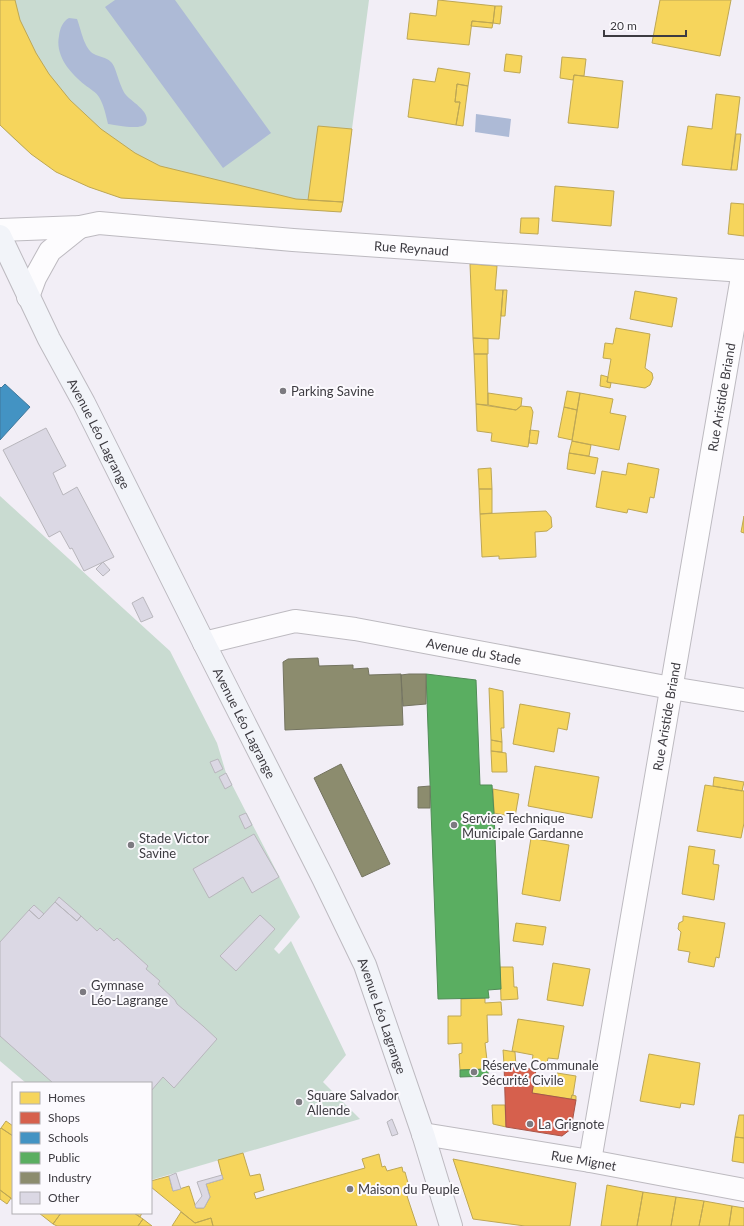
<svg xmlns="http://www.w3.org/2000/svg" width="744" height="1226" font-family="Lato,sans-serif">
	<rect width="100%" height="100%" fill="#f2eef6"/>
	<path fill="#c9dbd1" d="M0 0H369L341 212 121 198C69 181 38 165 0 125Z
		M0 496 170 651 217 743 226 773 300 917 274 949 279 954 291 941 346 1055 323 1082 360 1119 151 1180V1083H26L0 1061Z"/>
	<path fill="#adbad6" d="M115 0H175L271 133 223 168 105 7Z
		M69 18 77 19C81 29 84 49 94 54 99 57 106 57 111 62 116 66 119 86 126 95 132 102 151 112 146 123 142 131 116 125 108 124 106 116 104 105 99 97 96 92 90 89 85 85 70 73 55 56 59 36 60 28 63 21 69 18Z
		M476 114 511 119 509 137 475 132Z"/>
	<path fill="#f6d55c" stroke="#bea754" d="M0 0H15L20 20 36 53 49 74 70 100 101 129 135 153 160 166 296 199 343 202 341 212 121 198 89 187 56 172 31 154 0 125Z
		M438 0 495 6 493 23 472 21 469 45 407 39 410 13 436 16Z
		M660 0H731L720 56 652 43Z
		M495 6H502L500 24 493 23Z
		M472 21 493 23 492 28 471 26Z
		M506 54 522 56 520 73 504 71Z
		M562 57 586 59 584 76 574 75 573 80 560 78Z
		M438 68 470 73 468 86 457 84 455 102H460L456 125 408 117 413 79 435 82Z
		M574 75 623 81 618 128 568 123Z
		M457 84 468 86 463 126 456 125 460 102H455Z
		M716 94 740 97 731 170 682 165 688 126 712 129Z
		M318 126 352 129 343 202 308 200Z
		M736 134H741L737 170H731Z
		M555 186 614 191 611 226 552 221Z
		M731 203 744 204V236L728 234Z
		M521 218H539L538 234 520 233Z
		M470 264 497 266 495 290H503L499 339 473 338Z
		M503 290H507L505 316H501Z
		M635 291 677 298 672 327 630 319Z
		M616 328 650 334 645 368 652 373 653 378 650 385 645 388 607 382 611 359 603 358 605 343 613 344Z
		M473 338 488 339V354H474Z
		M474 354H487L488 405 476 404Z
		M601 375 608 377 607 382 611 383 610 388 600 386Z
		M567 391 580 393 577 410 564 407Z
		M488 393 522 398 521 406 516 410 488 405Z
		M580 393 613 399 610 413 626 416 619 450 572 441Z
		M476 404 516 410 521 406 531 407 533 412 528 447 491 441 492 433 477 431Z
		M564 407 577 410 572 440 558 437Z
		M530 430 539 431 537 444 529 443Z
		M572 441 591 445 589 456 569 453Z
		M569 453 598 458 595 474 567 469Z
		M628 463 659 469 654 498 650 497 647 513 628 509 627 513 596 507 602 471 626 475Z
		M491 468 492 489H479L478 469Z
		M479 489H492V513L480 514Z
		M546 511 551 517 552 527 547 531 535 532 536 557 499 559V556L482 557 480 514Z
		M744 516V533L741 532Z
		M489 688 503 691 504 728H501L502 742 491 740Z
		M520 704 570 713 567 730 558 728 554 752 513 744Z
		M491 740 502 742V752L491 751Z
		M491 751 506 753 507 772H492Z
		M535 766 599 777 592 818 528 806Z
		M714 777 744 782 742 791 713 786Z
		M705 785 744 791V823L741 838 697 831Z
		M493 789 519 794 515 817 494 813Z
		M531 838 569 845 560 901 522 894Z
		M689 846 715 850 713 864 719 865 714 900 682 894Z
		M683 916 725 923 719 958 716 957 714 967 688 962 690 952 678 950 681 932 678 929 679 923 683 921Z
		M516 923 546 927 543 945 513 941Z
		M553 963 590 969 583 1006 547 1000Z
		M500 967H513L514 987H517L518 999 501 1000Z
		M485 998V1003L501 1002 502 1015H487L488 1042 485 1043 488 1069 460 1070 459 1054 462 1053V1043L448 1044V1016H461V999Z
		M518 1019 564 1026 558 1059 548 1058 547 1063 532 1061 533 1055 512 1051Z
		M503 1050 515 1052 516 1066 504 1064Z
		M649 1054 700 1063 694 1105 681 1103 680 1108 640 1101Z
		M557 1073 576 1076 573 1095H572L571 1099 532 1093 534 1083 555 1086Z
		M572 1095 576 1096V1100L571 1099Z
		M492 1105H505L506 1127 493 1124Z
		M739 1115H744V1138L735 1137Z
		M6 1121 13 1126V1136L1 1128Z
		M1 1128 13 1136V1200L0 1190V1129Z
		M735 1137 744 1138V1163L732 1161Z
		M243 1153 250 1176 260 1174 264 1190 254 1193 256 1199 365 1168 362 1159 379 1154 382 1167 385 1166 387 1171 402 1167 403 1172H405L410 1190 409 1191 410 1195 407 1196 417 1226H213L211 1218 195 1223 151 1187V1181L169 1176 173 1191 189 1186 196 1208H204L210 1197 206 1184 223 1179 218 1160Z
		M453 1159 576 1183 570 1226H525L473 1219Z
		M607 1185 643 1192 637 1226H601Z
		M0 1190 11 1198 7 1204 0 1199Z
		M643 1192 676 1197 671 1226H637Z
		M676 1197 704 1201 699 1226H671Z
		M704 1201 732 1206 729 1226H699Z
		M732 1206 744 1208V1226H729Z
		M181 1212 195 1223 211 1218 213 1226H172Z
		M39 1213H61L53 1224Z
		M61 1213H134L143 1219 138 1226H57L53 1224Z
		M134 1213H142L140 1217Z
		M143 1219 152 1226H138Z"/>
	<path fill="#d6604d" stroke="#a85549" d="M504 1064 536 1070 532 1093 576 1100 571 1129 562 1136 506 1127Z"/>
	<path fill="#4393c3" stroke="#41799c" d="M5 384 30 407 0 440V387L1 388Z"/>
	<path fill="#5aae61" stroke="#518c57" d="M426 674 476 680 480 785H492L494 813 501 989 488 990 489 998 438 999Z
		M488 1069V1076L460 1077V1070Z"/>
	<path fill="#8c8c6e" stroke="#747460" d="M318 658 319 666 353 665V669L368 668 369 675 401 674 403 725 285 730 283 662 288 659Z
		M409 674H426V704L403 706 401 675Z
		M341 764 390 864 362 877 314 778Z
		M430 786V808H418V787Z"/>
	<path fill="#dbd8e4" stroke="#b8b6bc" d="M46 428 66 466 53 473 63 495 77 487 114 557 84 571 72 548 70 549 60 531 49 537 3 450Z
		M103 562 110 570 103 576 96 569Z
		M143 597 153 617 141 622 132 603Z
		M218 759 223 769 215 773 210 762Z
		M226 773 232 785 225 789 219 777Z
		M246 813 252 825 245 829 239 816Z
		M254 834 279 877 252 893 243 877 209 898 193 869Z
		M59 897 81 916 77 921 55 902Z
		M55 902 77 921 81 916 97 931 100 928 114 941 117 938 148 966 146 969 160 981 158 984 175 1000 177 1004 203 1026 217 1039 174 1088 163 1077 151 1091V1083H53L0 1036V942L29 910 39 919Z
		M34 905 44 914 39 919 29 910Z
		M260 915 275 929 236 971 220 956Z
		M392 1119 398 1134 392 1136 387 1122Z
		M176 1173 181 1189 173 1191 169 1176Z
		M222 1175 223 1179 206 1184 210 1197 204 1208H196L195 1205 202 1196 197 1182Z"/>
	<g fill="none" stroke-linecap="round" stroke-linejoin="round">
		<g stroke="#bdbac0" stroke-width="24">
			<g id="street">
				<path id="s1" d="M0 230 80 227 99 223 293 240 744 271"/>
				<path d="M28 297 35 278 50 251 80 227"/>
				<path id="s2" d="M204 643 295 621 355 629 671 688 744 700"/>
				<path id="s3" d="M423 1134 590 1161 744 1190"/>
				<path id="s4" d="M590 1161 743 271"/>
			</g>
		</g>
		<g stroke="#bdbac0" stroke-width="24">
			<g id="secondary">
				<path id="s5" d="M0 236 49 339 84 403 204 643 323 878 365 965 423 1134 451 1226"/>
			</g>
		</g>
		<use href="#street" stroke="#fdfcfe" stroke-width="22"/>
		<use href="#secondary" stroke="#f2f4f9" stroke-width="22"/>
	</g>
	<g fill="#7c7a80" stroke="#fcfafe" stroke-width="1.5">
		<circle cx="283" cy="391" r="4"/>
		<circle cx="454" cy="825" r="4"/>
		<circle cx="131" cy="845" r="4"/>
		<circle cx="83" cy="992" r="4"/>
		<circle cx="474" cy="1072" r="4"/>
		<circle cx="299" cy="1102" r="4"/>
		<circle cx="530" cy="1124" r="4"/>
		<circle cx="350" cy="1189" r="4"/>
	</g>
	<g text-anchor="middle" dominant-baseline="central" stroke-width="4" stroke-linejoin="round" paint-order="stroke">
		<g font-size="13" fill="#3d3b41" stroke="#fcfafe">
			<text stroke="none"><textPath href="#s1" startOffset="413">Rue Reynaud</textPath></text>
			<text stroke="none"><textPath href="#s4" startOffset="775">Rue Aristide Briand</textPath></text>
			<text stroke="none"><textPath href="#s5" startOffset="221">Avenue Léo Lagrange</textPath></text>
			<text stroke="none"><textPath href="#s2" startOffset="275">Avenue du Stade</textPath></text>
			<text stroke="none"><textPath href="#s4" startOffset="451">Rue Aristide Briand</textPath></text>
			<text stroke="none"><textPath href="#s5" startOffset="545">Avenue Léo Lagrange</textPath></text>
			<text stroke="none"><textPath href="#s5" startOffset="869">Avenue Léo Lagrange</textPath></text>
			<text stroke="none"><textPath href="#s3" startOffset="163">Rue Mignet</textPath></text>
		</g>
		<g font-size="13" fill="#3d3b41" stroke="#fcfafe" text-anchor="start">
			<text x="291" y="391">Parking Savine</text>
			<text x="462" y="818">Service Technique<tspan x="462" dy="15">Municipale Gardanne</tspan></text>
			<text x="139" y="838">Stade Victor<tspan x="139" dy="15">Savine</tspan></text>
			<text x="91" y="985">Gymnase<tspan x="91" dy="15">Léo-Lagrange</tspan></text>
			<text x="482" y="1065">Réserve Communale<tspan x="482" dy="15">Sécurité Civile</tspan></text>
			<text x="307" y="1095">Square Salvador<tspan x="307" dy="15">Allende</tspan></text>
			<text x="538" y="1124">La Grignote</text>
			<text x="358" y="1189">Maison du Peuple</text>
		</g>
	</g>
	<rect x="12" y="1082" width="140" height="132" fill="#fcfafe" stroke="#b0aeb2"/>
	<rect x="20" y="1092" width="20" height="12" fill="#f6d55c" stroke="#b0aeb2"/>
	<text x="48" y="1102" font-size="12" fill="#3d3b41">Homes</text>
	<rect x="20" y="1112" width="20" height="12" fill="#d6604d" stroke="#b0aeb2"/>
	<text x="48" y="1122" font-size="12" fill="#3d3b41">Shops</text>
	<rect x="20" y="1132" width="20" height="12" fill="#4393c3" stroke="#b0aeb2"/>
	<text x="48" y="1142" font-size="12" fill="#3d3b41">Schools</text>
	<rect x="20" y="1152" width="20" height="12" fill="#5aae61" stroke="#b0aeb2"/>
	<text x="48" y="1162" font-size="12" fill="#3d3b41">Public</text>
	<rect x="20" y="1172" width="20" height="12" fill="#8c8c6e" stroke="#b0aeb2"/>
	<text x="48" y="1182" font-size="12" fill="#3d3b41">Industry</text>
	<rect x="20" y="1192" width="20" height="12" fill="#dbd8e4" stroke="#b0aeb2"/>
	<text x="48" y="1202" font-size="12" fill="#3d3b41">Other</text>
	<path d="M604 30v6h82v-6" fill="none" stroke="#3d3b41" stroke-width="2"/>
	<text x="610" y="30" font-size="12" fill="#3d3b41" stroke="#fcfafe" stroke-width="3" paint-order="stroke">20 m</text>
</svg>
